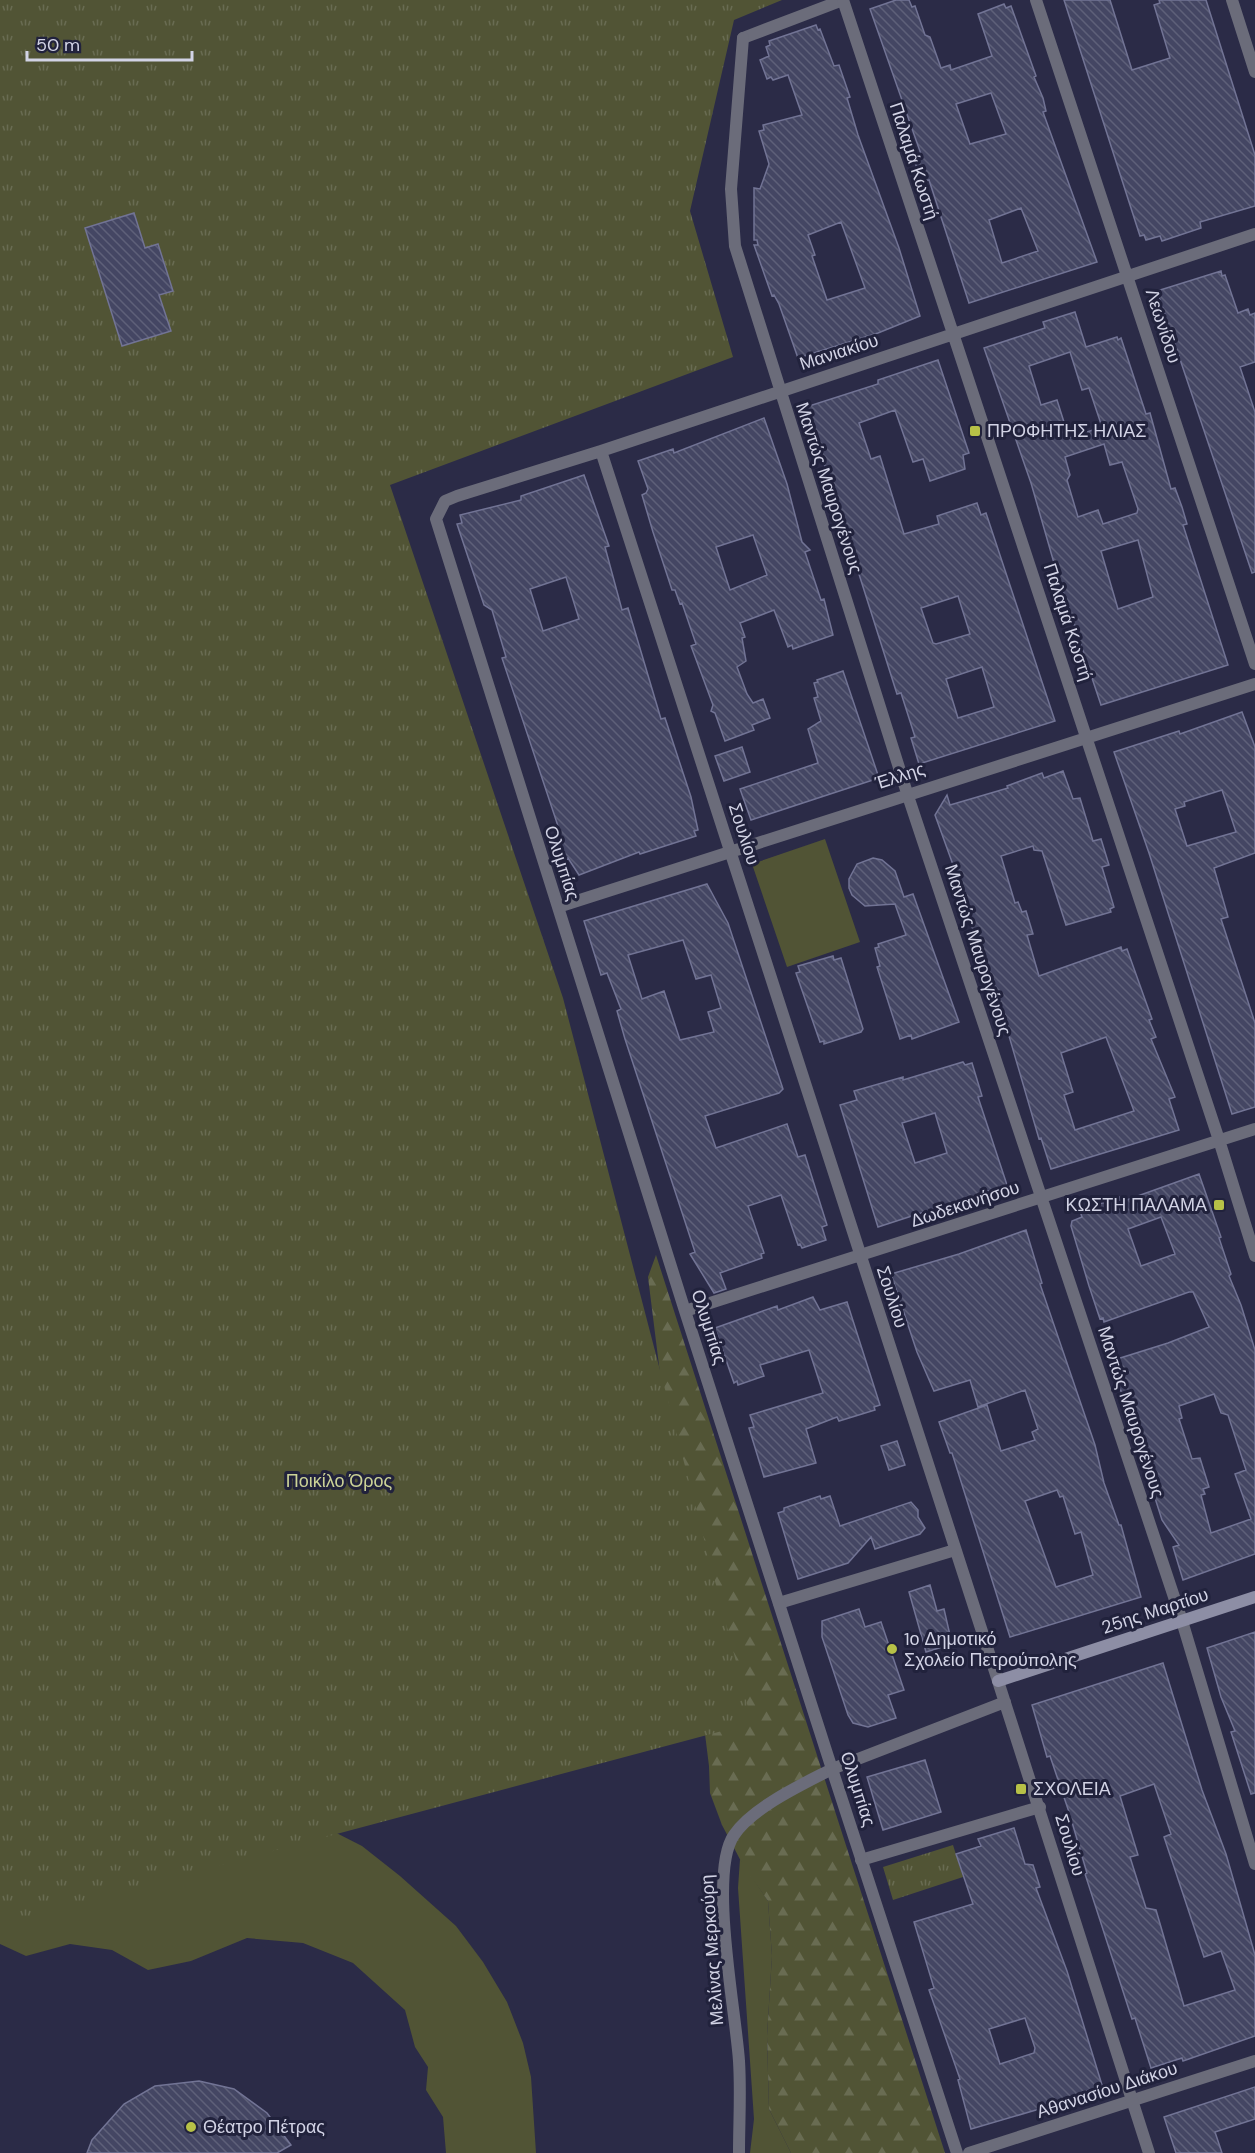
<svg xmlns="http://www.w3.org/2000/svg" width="1255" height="2153" font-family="'DM Sans',sans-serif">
	<defs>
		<pattern id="forest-firs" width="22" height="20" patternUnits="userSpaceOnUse" patternTransform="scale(1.5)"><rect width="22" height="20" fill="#515435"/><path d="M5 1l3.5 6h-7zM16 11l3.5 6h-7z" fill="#696c52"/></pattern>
		<pattern id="park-tufts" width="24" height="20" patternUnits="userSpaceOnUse" patternTransform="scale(1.5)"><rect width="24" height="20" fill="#515435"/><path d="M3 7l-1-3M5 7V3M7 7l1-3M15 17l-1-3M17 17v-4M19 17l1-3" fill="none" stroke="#696c52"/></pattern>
		<pattern id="building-back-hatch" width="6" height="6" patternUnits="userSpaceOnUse" patternTransform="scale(1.5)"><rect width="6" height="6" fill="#444663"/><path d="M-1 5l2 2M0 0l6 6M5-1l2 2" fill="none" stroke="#5e6079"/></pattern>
	</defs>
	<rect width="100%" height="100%" fill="#2b2b47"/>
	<path fill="#515435" d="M0 730 301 1815 362 1846 400 1876 456 1926 483 1962 507 2002 523 2043 531 2077 536 2153H446L443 2117 426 2090 428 2067 415 2047 405 2010 353 1963 303 1943 247 1938 191 1961 148 1970 112 1950 70 1944 26 1956 0 1944Z
		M825 839 860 942 787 967 752 864Z
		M740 1859 768 1901 772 1956 767 2036 769 2109 791 2153H750L754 2119 738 1888Z"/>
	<path fill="url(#forest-firs)" d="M656 1255 945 2153H791L769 2109 767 2036 772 1956 768 1901 744 1867 722 1825 710 1793 709 1766 648 1277Z"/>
	<path fill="url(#park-tufts)" d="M0 0H782L734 20 690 211 733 357 390 485 563 998 752 1723 0 1924Z
		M953 1845 963 1877 893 1900 883 1867Z"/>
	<path fill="url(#building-back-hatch)" stroke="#727495" stroke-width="1.5" fill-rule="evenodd" d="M896 0H909L912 7 915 6 925 35 930 37 941 68 950 65 951 70 992 56 978 14 1004 4 1006 8 1011 6 1036 76 1034 77 1043 98 1046 111 1043 112 1097 262 969 303 929 180 922 182 914 160 922 157 870 9ZM991 93 1006 134 970 144 956 104ZM1021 208 1038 251 1002 263 989 220Z
		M1064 0H1110L1132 70 1170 58 1154 5 1160 3 1159 0H1206L1255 155V206L1200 222 1201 228 1162 241 1160 236 1146 240 1144 235 1140 236Z
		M816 25 818 30 820 29 834 66 839 65 850 97 847 98 858 135 899 248 920 316 878 333 798 358 779 304 774 295 772 296 754 245H758L757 240H754V188L760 189 769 164 759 131 764 130 763 125 802 115 788 75 773 80 771 77 767 79 760 60 769 56 766 47 770 45 769 41ZM841 222 865 288 827 300 812 256 815 255 808 235Z
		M134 213 145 248 158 244 173 291 159 295 171 331 122 346 85 228Z
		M1221 271 1222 276 1225 275 1238 313 1248 309 1250 315 1255 313V362L1240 367 1255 412V572L1252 573 1157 291Z
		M1075 312 1086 347 1117 337 1118 340 1121 338 1146 414 1150 413 1171 489 1175 488 1182 507 1187 524 1183 525 1228 665 1101 705 1056 570 1031 483 984 348 1045 328 1043 322ZM1070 352 1082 390 1089 388 1102 427 1069 438 1057 400 1041 405 1029 366ZM1104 444 1110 465 1122 462 1138 509 1137 513 1103 524 1098 510 1078 517 1067 480 1070 475 1065 457ZM1138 540 1153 597 1118 609 1101 551Z
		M938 360 969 453 963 455 965 469 930 481 923 459 913 462 895 410 859 423 871 459 880 456 904 534 939 524 937 516 977 503 981 515 986 513 1055 721 919 764 911 738 915 737 901 693 897 694 806 407 878 384V380ZM958 596 970 634 936 644 933 643 921 608ZM982 667 994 707 958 718 946 679Z
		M764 418 787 484 802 542 810 550 805 552 821 600 824 599 833 635 793 649 792 645 788 647 774 610 740 623 745 637 742 638 746 661 737 667 747 694 753 703 763 699 770 718 752 725 754 730 725 741 715 713 711 711 713 705 691 646 696 644 682 603 680 604 675 590H672L653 532 642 495 646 493 648 489 638 461 673 449 674 453ZM753 535 767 575 730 590 716 547Z
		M584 475 609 546 605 547 622 610 628 608 661 719 665 718 691 797 698 830 694 831 696 836 640 854 639 852 579 875 568 858 566 859 556 828 558 826 502 658 506 657 492 610 484 605 457 524 462 523 460 515 521 500V496ZM566 577 579 619 543 631 530 589Z
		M843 671 879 778 751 820 740 789 818 763 808 729 821 721 814 698 818 697 814 683 818 682 817 680Z
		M1242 712 1255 747V853L1214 868 1228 917 1221 919 1255 1023V1107L1232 1114 1149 853 1114 752 1179 731 1180 734ZM1222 790 1236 832 1187 846 1175 809 1185 806 1184 802Z
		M742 747 750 772 724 781 715 756Z
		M1063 771 1073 799 1080 798 1093 841 1101 839 1109 865 1102 867 1114 907 1110 909 1111 912 1066 925 1042 851 1034 850 1033 846 1001 856 1015 903 1018 902 1022 912 1026 911 1033 934 1027 935 1039 976 1121 947 1122 951 1127 949 1152 1019 1149 1020 1156 1037 1151 1039 1175 1097 1169 1099 1179 1130 1051 1169 1041 1138 1039 1139 1007 1029 985 970 956 873 935 815 947 795 950 805 1008 788 1007 786 1042 773 1044 778ZM1106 1037 1134 1111 1075 1130 1064 1095 1073 1092 1061 1053Z
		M873 858 882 860 895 871 904 897 913 894 959 1022 912 1039 911 1035 900 1039 877 967 880 966 875 948 879 947 878 944 906 935 895 904 865 906 852 895 849 888V879L857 864Z
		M707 884 728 923 783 1089 779 1093 705 1116 716 1148 787 1124 798 1157 805 1155 827 1225 822 1227 826 1240 802 1248 800 1244 798 1245 781 1195 748 1206 764 1253 761 1254 762 1258 720 1273 726 1289 714 1293 690 1254 695 1252 625 1039 617 1011 621 1009 607 973 601 975 584 921ZM683 940 696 979 711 975 721 1008 708 1012 714 1032 680 1040 664 991 642 999 628 955Z
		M833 956 834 960 841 958 863 1029 861 1032 824 1044V1041L820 1042 796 973 800 972 798 966Z
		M963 1062 965 1065 972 1063 982 1096 978 1097 1007 1185 878 1227 840 1105 857 1100 854 1091 903 1077V1080ZM935 1113 947 1153 915 1163 902 1123Z
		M1199 1174 1221 1237 1219 1238 1231 1274 1229 1276 1241 1305 1255 1350V1554L1183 1580 1173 1547 1179 1545 1162 1520 1112 1363 1114 1360 1168 1343 1209 1327 1193 1292H1189L1104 1322 1103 1318 1100 1319 1089 1286 1071 1226 1072 1221 1082 1217 1080 1211 1119 1197 1121 1202ZM1161 1217 1175 1254 1141 1266 1128 1229ZM1214 1394 1221 1413 1228 1415 1246 1470 1235 1474 1251 1519 1211 1533 1201 1495 1205 1494 1203 1489 1209 1487 1200 1458 1192 1459 1179 1419 1182 1418 1179 1406Z
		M1026 1230 1042 1283 1040 1284 1095 1445 1104 1483 1119 1525H1121L1141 1597 1010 1637 952 1453H950L939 1422 987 1405 1001 1451 1035 1440 1032 1432 1038 1429 1025 1390 978 1407 970 1380 934 1391 917 1352 891 1274 959 1254ZM1057 1490 1060 1497 1063 1496 1075 1534 1081 1532 1093 1575 1056 1587 1025 1501Z
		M813 1297 820 1310 847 1302 880 1405 874 1407 875 1410 839 1421 837 1417 806 1429 816 1463 764 1477 749 1428 754 1427 750 1415 823 1393 809 1350 760 1365 764 1376 738 1385 737 1381 734 1383 715 1328 777 1306 778 1310Z
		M897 1441 905 1465 889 1470 881 1446Z
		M820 1496 821 1499 830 1496 840 1526 911 1502 918 1510V1517L925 1528 920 1534 875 1549 871 1537 848 1563 798 1579 778 1513 784 1511V1508Z
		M930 1585 937 1611 944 1609 952 1644 926 1652 909 1592Z
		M859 1609 865 1627 881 1622 904 1690 888 1695 896 1718 868 1727 853 1723 848 1715 822 1637V1621Z
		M1255 1632V1793L1251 1794 1231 1732 1235 1731 1221 1697 1207 1648Z
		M1163 1663 1202 1790 1226 1854 1255 1955V2036L1183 2061 1182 2058 1151 2068 1135 2018 1132 2019 1085 1874 1087 1873 1069 1812 1050 1756 1047 1757 1032 1705ZM1154 1784 1171 1834 1164 1837 1204 1957 1221 1951 1235 1990 1184 2006 1156 1910 1146 1908 1130 1857 1138 1855 1120 1796Z
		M925 1760 941 1812 883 1830 867 1777Z
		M1014 1828 1025 1864 1033 1865 1040 1887 1036 1888 1067 1971 1102 2085 1036 2110 971 2129 958 2080 960 2079 929 1990 934 1988 914 1922 973 1904 956 1854 981 1846 978 1839ZM1025 2018 1035 2048 1034 2053 1000 2064 989 2029Z
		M199 2081 234 2089 267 2113 291 2145 277 2153H87L92 2140 124 2104 155 2086Z
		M1255 2087V2119L1215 2132 1222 2153H1176L1164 2117Z"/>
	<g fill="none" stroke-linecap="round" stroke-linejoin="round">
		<path stroke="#6b6c7a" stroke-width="12" d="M743 38 843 0"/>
		<path stroke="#6b6c7a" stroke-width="12" d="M779 1603 955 1550
			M861 1860 1040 1807"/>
		<path stroke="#6b6c7a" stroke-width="12" d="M843 0 1219 1140 1255 1256
			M1036 0 1255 664
			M1232 0 1255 72
			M743 38 731 189 735 246 907 793 1182 1621 1255 1864
			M601 451 998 1681
			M558 907 1255 684
			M685 1311 1255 1129
			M739 2153C739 2122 741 2092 739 2061 736 2013 708 1872 734 1835 753 1807 803 1784 832 1769L685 1311 436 519 445 501 457 496 601 451 1255 234
			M969 2153 1255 2061"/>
		<path stroke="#6b6c7a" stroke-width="12" d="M998 1681 1149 2153
			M957 2153 832 1769 1005 1702"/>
		<path stroke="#8d8ea5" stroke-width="12" d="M998 1681 1255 1597"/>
	</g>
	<g fill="#b7c147" stroke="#21223c" stroke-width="2">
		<rect x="969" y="425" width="12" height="12" rx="3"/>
		<rect x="1213" y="1199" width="12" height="12" rx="3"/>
		<circle cx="892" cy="1649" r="6"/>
		<rect x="1015" y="1783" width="12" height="12" rx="3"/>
		<circle cx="191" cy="2127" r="6"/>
	</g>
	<g text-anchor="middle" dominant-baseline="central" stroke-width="6" stroke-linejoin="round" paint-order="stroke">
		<g font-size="18" fill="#d2d3e5" stroke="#21223c">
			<text transform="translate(914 161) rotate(72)">Παλαμά Κωστή</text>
			<text transform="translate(1163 326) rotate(72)">Λεωνίδου</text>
			<text transform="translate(839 352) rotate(-18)">Μανιακίου</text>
			<text transform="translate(829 488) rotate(72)">Μαντώς Μαυρογένους</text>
			<text transform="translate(1068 622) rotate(72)">Παλαμά Κωστή</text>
			<text transform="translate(900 776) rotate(-18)">Έλλης</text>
			<text transform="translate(744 834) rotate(72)">Σουλίου</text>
			<text transform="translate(562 863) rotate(72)">Ολυμπίας</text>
			<text transform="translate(978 950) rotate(72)">Μαντώς Μαυρογένους</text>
			<text transform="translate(965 1204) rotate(-18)">Δωδεκανήσου</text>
			<text transform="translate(892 1297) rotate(72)">Σουλίου</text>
			<text transform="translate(709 1327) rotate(72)">Ολυμπίας</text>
			<text transform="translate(1131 1412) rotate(72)">Μαντώς Μαυρογένους</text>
			<text transform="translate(1155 1611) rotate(-18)">25ης Μαρτίου</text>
			<text transform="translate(858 1789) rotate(72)">Ολυμπίας</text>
			<text transform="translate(1070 1845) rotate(73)">Σουλίου</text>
			<text transform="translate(712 1950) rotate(-94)">Μελίνας Μερκούρη</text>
			<text transform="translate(1107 2090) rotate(-18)">Αθανασίου Διάκου</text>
		</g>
		<g font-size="18" fill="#d2d3e5" stroke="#21223c" text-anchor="start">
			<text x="987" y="431">ΠΡΟΦΗΤΗΣ ΗΛΙΑΣ</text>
			<text x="1207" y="1205" text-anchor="end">ΚΩΣΤΗ ΠΑΛΑΜΑ</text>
			<text x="904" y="1639">1ο Δημοτικό<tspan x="904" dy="21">Σχολείο Πετρούπολης</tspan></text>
			<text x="1033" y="1789">ΣΧΟΛΕΙΑ</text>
			<text x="203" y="2127">Θέατρο Πέτρας</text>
		</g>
		<g font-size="18" fill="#ccd397" stroke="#21223c">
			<text x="339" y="1481">Ποικίλο Όρος</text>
		</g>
	</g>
	<path d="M27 51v9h165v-9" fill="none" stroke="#d2d3e5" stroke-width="3"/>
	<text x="36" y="51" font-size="18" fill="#d2d3e5" stroke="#21223c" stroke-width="4.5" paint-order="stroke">50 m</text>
</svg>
